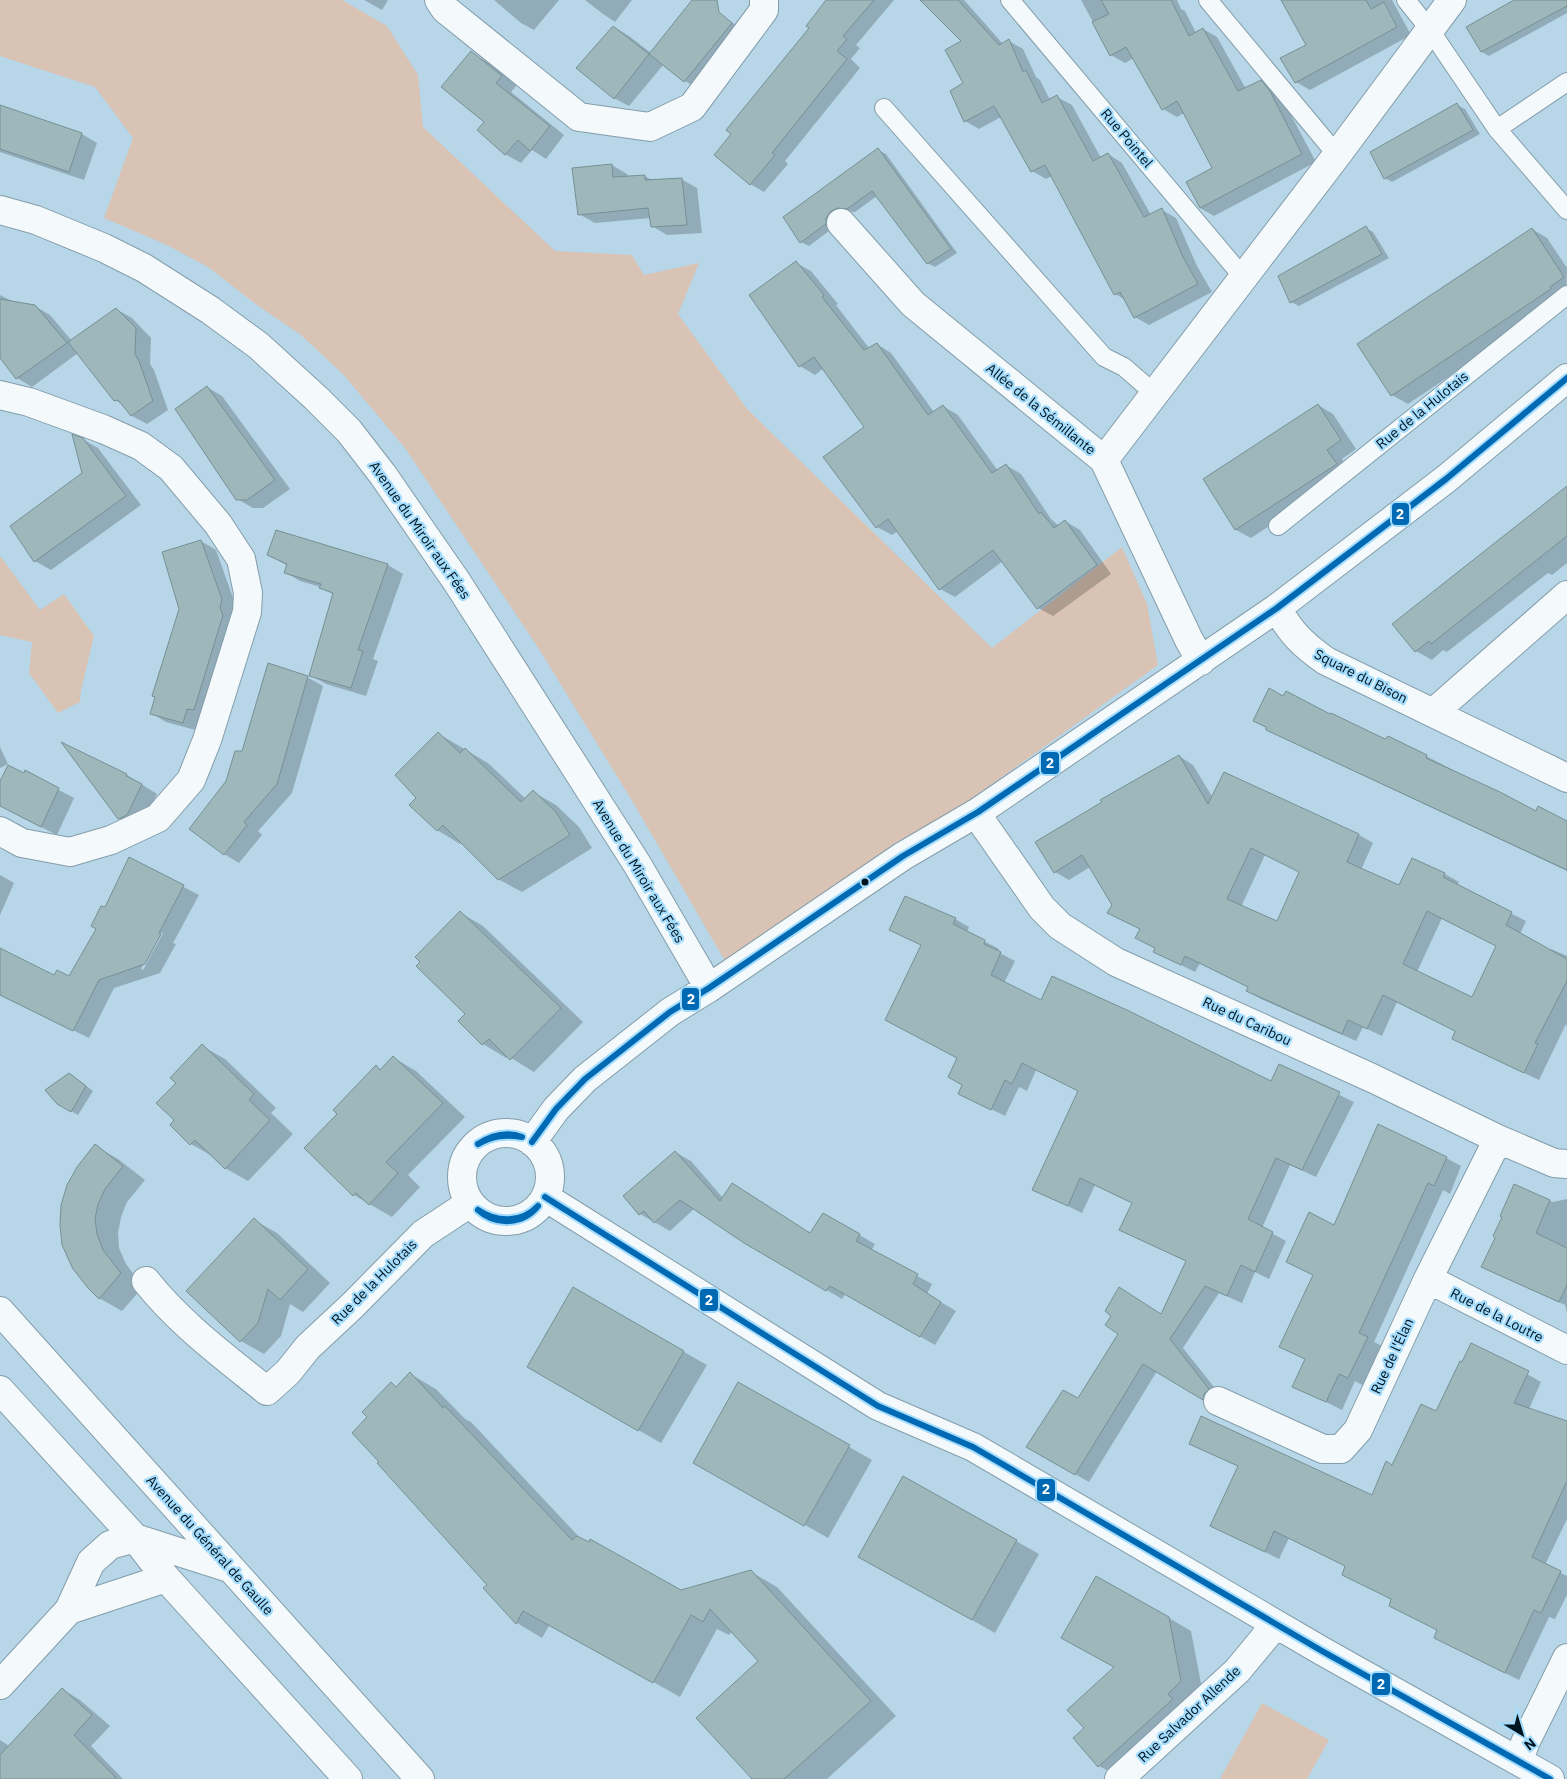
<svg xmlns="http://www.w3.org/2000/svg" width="1567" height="1779" font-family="'IBM Plex Sans',sans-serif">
	<rect width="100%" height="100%" fill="#b7d6e8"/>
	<path fill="#d9c3b5" d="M0 0H342L387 26 418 75 423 127 555 251 632 255 644 275 699 263 678 314 747 409 992 648 1122 547 1147 604 1158 665 974 797 910 837 725 961 634 804 539 649 405 448 343 374 301 335 257 305 208 267 167 245 104 218 133 138 95 87 0 56Z
		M0 556 40 610 64 594 94 636 81 690 80 702 58 713 29 673 32 642 0 635Z
		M1262 1703 1329 1740 1307 1779H1220Z"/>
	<path fill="#0003" fill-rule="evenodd" d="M364 0H388L382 10Z
		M494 0H559L534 30 521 23Z
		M585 0H632L615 22 603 14Z
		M693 0H699L710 7 746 32 700 90 685 81 664 64 629 106 614 98V27L629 36 651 53Z
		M828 0H894L856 45 860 48 851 59 860 68 785 161 788 164 764 192 750 184 810 28Z
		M943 0H964L1003 44 1009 41 1023 49 1036 77 1040 80 1050 100 1057 97 1072 105 1101 158 1108 154 1122 163 1151 215 1162 210 1176 218 1197 266 1212 292 1149 325 1135 317 1126 300 1115 294 1052 176 1046 179 1032 171 1001 117 979 129 965 121 963 41Z
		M1081 0H1177L1181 9 1185 11 1196 33 1203 29 1217 37 1246 89 1261 81 1275 89 1283 100 1316 162 1214 216 1200 208 1213 169 1184 113 1177 117 1163 109 1134 58 1125 63 1111 55Z
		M1282 0H1392L1411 35 1310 90 1296 82 1308 45Z
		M1517 0H1567V13L1489 56 1482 52Z
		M471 53 486 61 517 85 511 92 564 135 546 159 532 150 521 163 505 154 486 121Z
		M1457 105 1465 109 1480 134 1392 182 1385 178Z
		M0 106 82 134 97 143 84 180 0 152Z
		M878 150 886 154 957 253 935 267 927 263 877 196 855 212 846 211 833 228 809 246 801 242Z
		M612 165 627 174 628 177 645 176 653 181 681 179 697 188 702 233 667 235 652 226 651 218 595 223 579 214 574 169Z
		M1366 228 1373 232 1389 258 1299 306 1291 302Z
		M1532 229 1547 238 1567 268 1566 298 1408 404 1392 395 1358 344Z
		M796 263 811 271 838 304 836 305 869 348 877 344 891 353 934 412 943 406 958 415 998 471 1006 465 1021 474 1051 519 1059 526 1065 521 1080 530 1111 574 1053 616 1038 608 1003 561 955 597 940 589 898 531 892 535 877 527 865 427 824 368 815 375 800 366 750 296Z
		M0 295 18 304 35 306 50 315 72 341 116 309 132 318 151 338 150 364 154 370 168 410 147 424 132 416 124 405 115 400 78 353 32 387 17 378 0 356Z
		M207 387 222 396 290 489 263 508H253L237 499Z
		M1318 405 1333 414 1356 449 1342 459 1351 473 1251 538 1236 530 1204 479Z
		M82 439 98 448 141 505 51 570 35 561 83 474Z
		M1567 488V563L1552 575 1548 573 1447 652 1443 650 1432 660 1416 651Z
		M277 532 388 565 403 574 373 659 378 661 366 696 326 684 310 675 334 595 321 587 300 581 285 572 288 566 268 555Z
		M201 541 216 550 237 609 199 731 166 722 151 713Z
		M307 677 323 686 292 793 258 831 262 835 239 863 224 854 227 781 243 753Z
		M1284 697 1426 756 1536 813 1567 825V871L1283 738 1255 721Z
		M439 734 488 763 526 799 533 792 556 805 579 827 592 848 522 892 498 879 462 842 460 844 437 830 417 798Z
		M65 745 127 775 157 794 142 824 135 827 119 818Z
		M0 747 8 764 0 768Z
		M1179 756 1193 765 1213 798 1225 774 1359 835 1373 843 1361 870 1399 887 1413 860 1445 874 1459 882 1457 886 1526 921 1520 934 1552 952 1551 949 1567 956V1028L1566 1024 1539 1080 1467 1046 1453 1038 1457 1031 1397 1002 1382 1036 1363 1027 1356 1041 1261 999 1247 991 1249 987 1200 963 1195 972 1155 952 1156 949 1136 938 1141 929 1109 913 1113 905 1090 867 1069 880 1055 872ZM1265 855 1301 872 1277 923 1241 907ZM1442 918 1497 946 1472 998 1417 972Z
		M25 772 74 798 57 835 23 818Z
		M130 859 199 895 173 943 176 944 160 973 114 988 89 1038 0 995V949L54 977 70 978 97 929ZM161 933H163L143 970 141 969Z
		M0 875 14 883 0 915Z
		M461 913 483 926 583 1022 534 1072 508 1056 506 1058 483 1044 460 1021 466 1014Z
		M955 919 969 927 967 932 999 949 998 952 1015 961 1004 983 1042 1002 1271 1083 1279 1066 1354 1102 1316 1177 1290 1165 1262 1228 1286 1241 1269 1279 1255 1272 1242 1303 1219 1293 1183 1348 1222 1397 1217 1407 1157 1371 1089 1482 1028 1447 1162 1315 1187 1261 1121 1229 1133 1203 1095 1185 1082 1213 1033 1189 1079 1091 1036 1070 1027 1091 1019 1087 1005 1116 959 1093 964 1085 958 1058 922 946 891 929Z
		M202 1046 225 1059 276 1108 271 1113 293 1134 248 1181 225 1168 214 1157 191 1144 176 1120Z
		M394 1058 416 1071 465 1117 408 1175 420 1187 392 1217 354 1195 306 1148 339 1114 376 1067 382 1070Z
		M77 1079 93 1091 78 1115 58 1103Z
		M95 1146 118 1159 145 1180 127 1202 121 1217 118 1233 119 1248 126 1264 143 1287 122 1311 99 1298 89 1288Z
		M675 1152 691 1161 723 1198 811 1234 823 1214 875 1244 871 1251 932 1284 927 1294 956 1311 935 1345 845 1294 842 1299 745 1242 695 1208 670 1231 640 1214Z
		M1446 1158 1461 1166 1450 1194 1443 1190 1374 1342 1382 1346 1364 1386 1355 1381 1342 1410 1294 1386 1306 1360 1281 1347 1314 1276 1287 1261 1334 1226Z
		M1515 1186 1553 1202 1567 1199V1313L1565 1305 1496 1274 1483 1266 1497 1237Z
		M254 1220 277 1233 330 1283 303 1312 290 1304 281 1336 264 1354 241 1341Z
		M573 1289 707 1365 661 1443 528 1367Z
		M410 1374 436 1389 465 1419 471 1422 582 1540 681 1591 751 1572 777 1587 896 1716 827 1779H754L760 1662 732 1631 729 1635 717 1629 680 1697 550 1624 542 1638 517 1623 485 1588 489 1585 381 1462 368 1417 391 1384 397 1387Z
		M1527 1374 1541 1382 1529 1409 1567 1422V1519L1545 1565 1567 1576V1595L1555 1619 1549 1617 1519 1680 1449 1645 1439 1630 1390 1606 1393 1600 1343 1575 1346 1566 1289 1538 1279 1559 1211 1525 1239 1467 1191 1444 1372 1496 1393 1466 1437 1413Z
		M739 1384 872 1460 828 1538 694 1462Z
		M1016 1541 1039 1554 995 1633 883 1570Z
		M1169 1618 1191 1631 1203 1694 1121 1778 1099 1766Z
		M62 1689 80 1700 110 1726 91 1746 123 1779H0V1740L9 1746Z"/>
	<path fill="#9db7bb" stroke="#769095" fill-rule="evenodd" d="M692 0H717L719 12 732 23 684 82 649 54 614 99 576 68 613 26 649 54Z
		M826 0H874L843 36 847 39 837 51 847 59 772 153 775 155 750 185 714 155 731 134 726 130 809 28 806 26Z
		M920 0H958L999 45 1009 39 1023 72 1026 70 1042 103 1057 95 1093 161 1108 153 1144 217 1162 208 1183 257 1198 284 1134 318 1120 292 1114 295 1045 165 1031 172 994 106 964 122 950 91 963 83 945 50 961 41Z
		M1101 0H1171L1189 36 1203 28 1238 91 1261 80 1270 91 1302 154 1200 208 1186 182 1212 168 1177 101 1162 110 1126 47 1110 56 1092 22 1109 14Z
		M1281 0H1366L1371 9 1384 2 1397 27 1295 83 1280 58 1306 45Z
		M1514 0H1567V6L1481 52 1466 27Z
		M471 51 502 76 496 83 550 126 530 151 518 140 505 155 477 130 484 122 441 87Z
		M1457 103 1473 130 1384 179 1370 152Z
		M0 105 82 133 69 172 0 149Z
		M878 148 951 249 927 264 872 191 847 209 838 208 831 211 826 218V224L800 243 783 217Z
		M612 164 613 177 645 175V180L682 178 687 225 651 227 648 208 578 215 572 168Z
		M1366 226 1382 254 1290 303 1278 276Z
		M1532 228 1564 277 1550 287 1551 289 1391 396 1357 344Z
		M796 261 824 295 822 297 864 350 877 343 928 415 943 405 992 473 1006 464 1039 514 1041 512 1054 528 1065 520 1097 565 1037 609 993 550 939 590 888 519 876 528 823 457 864 427 814 357 799 367 749 295Z
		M0 299 35 305 67 343 16 379 0 358Z
		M116 308 136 328 135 354 139 361 153 401 131 416 118 400 114 401 68 342Z
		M207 386 275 480 247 500H236L175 409Z
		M1318 404 1341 440 1327 450 1337 464 1235 530 1203 479Z
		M72 434 83 438 126 496 34 562 10 526 82 473Z
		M1567 486V536L1431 644 1429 641 1415 652 1392 624Z
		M276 530 388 564 358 650 363 651 351 688 309 676 333 593 319 588 321 584 284 573 287 564 267 555Z
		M201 540 222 599 220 608 223 615 194 710 187 709 183 723 150 714 155 697 152 696 179 609 162 552Z
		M268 663 308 676 277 784 244 822 247 825 224 855 189 829 226 781 235 751H242Z
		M1269 688 1283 696 1286 691 1330 714 1331 713 1385 739 1388 736 1427 755 1426 758 1500 792 1536 811 1538 806 1567 821V870L1266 730V727L1253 721Z
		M438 732 460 753 465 748 521 802 533 790 556 812 570 835 498 880 443 825 437 831 409 805 416 798 395 775Z
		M61 742 127 774 126 776 142 784 127 815 118 819Z
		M1179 755 1208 804 1224 772 1359 834 1347 862 1399 885 1412 858 1445 873 1443 877 1512 912 1506 925 1567 959V981L1535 1043 1538 1044 1524 1073 1452 1039 1455 1031 1383 995 1367 1029 1348 1020 1342 1034 1246 991 1248 987 1185 956 1181 965 1153 952 1155 948 1135 938 1140 929 1107 913 1112 905 1082 855 1054 873 1035 842 1102 802 1100 800ZM1251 848 1299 872 1277 921 1227 899ZM1427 911 1496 946 1472 997 1403 964Z
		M8 765 24 773 25 770 59 788 41 827 0 806V781Z
		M129 857 184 885 159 933 161 934 145 964 99 980 73 1031 0 995V948L54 975 57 970 69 976 96 929 91 926 101 906 105 907Z
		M905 896 956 918 953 924 985 940 984 944 1001 952 991 975 1041 1000 1052 976 1129 1011 1271 1081 1279 1064 1340 1092 1302 1170 1276 1158 1248 1219 1273 1232 1255 1272 1241 1265 1227 1296 1205 1286 1170 1339 1209 1389 1204 1394 1203 1400 1143 1364 1075 1475 1026 1447 1063 1390 1078 1398 1118 1334 1105 1325 1111 1316 1105 1311 1119 1287 1161 1314 1186 1261 1119 1230 1132 1203 1080 1178 1068 1206 1032 1190 1078 1091 1022 1063 1012 1084 1005 1080 991 1110 958 1094 962 1085 948 1077 957 1058 885 1020 921 945 889 930Z
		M460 911 561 1008 510 1060 489 1039 482 1045 458 1021 465 1014 416 966 420 962 415 957Z
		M202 1044 254 1094 249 1100 270 1120 225 1169 195 1140 190 1145 170 1125 174 1120 156 1103 176 1083 170 1078Z
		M393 1056 443 1103 386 1162 398 1173 369 1205 356 1193 353 1196 304 1148 337 1114 333 1110 376 1065 380 1070Z
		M69 1073 86 1086 71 1112 57 1104 45 1090Z
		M1378 1124 1447 1157 1434 1186 1428 1183 1359 1333 1368 1337 1348 1378 1339 1374 1326 1402 1292 1387 1305 1359 1279 1347 1313 1275 1286 1262 1309 1212 1334 1225Z
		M95 1144 123 1166 105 1189 98 1204 95 1219 97 1234 103 1250 121 1273 99 1299 88 1288 73 1269 62 1245 60 1225 61 1205 67 1185 77 1167Z
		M675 1151 720 1201 732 1183 810 1233 823 1213 860 1234 856 1241 918 1274 913 1284 941 1302 920 1337 830 1286 826 1291 744 1243 680 1200 654 1223 644 1211 639 1215 623 1196Z
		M1514 1184 1550 1200 1536 1233 1567 1248V1285L1559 1302 1481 1267 1495 1238 1493 1236 1502 1217 1500 1216Z
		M254 1218 308 1269 280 1300 268 1289 258 1323 240 1342 186 1291Z
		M573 1287 684 1351 638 1431 527 1367Z
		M1471 1343 1529 1371 1514 1403 1567 1421V1481L1532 1557 1561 1571 1541 1613 1534 1610 1505 1673 1434 1638 1437 1630 1389 1606 1391 1599 1342 1575 1345 1566 1274 1531 1265 1552 1210 1526 1238 1466 1189 1444 1201 1416 1372 1495 1386 1461 1392 1465 1421 1404 1436 1411 1460 1361 1462 1362Z
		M410 1372 443 1408 445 1406 572 1540 577 1536 589 1542 590 1539 681 1590 751 1570 871 1701 784 1779H752L696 1718 758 1661 710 1609 703 1622 691 1615 653 1683 523 1611 516 1624 483 1588 487 1585 377 1463 379 1462 352 1433 367 1417 362 1412 391 1382 396 1387Z
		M738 1382 850 1445 804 1526 693 1463Z
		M903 1476 1017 1540 972 1620 858 1557Z
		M1096 1576 1169 1617 1181 1681 1168 1694 1173 1699 1098 1767 1073 1738 1084 1728 1067 1710 1114 1667 1061 1638Z
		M62 1688 92 1715 74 1735 117 1779H0V1755Z"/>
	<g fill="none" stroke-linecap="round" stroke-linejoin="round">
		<g stroke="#849daa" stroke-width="20">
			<path id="lane" d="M1010 0 1243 277
				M1208 0 1337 155
				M1406 0 1430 30 1497 129 1567 82
				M884 108 1104 357 1124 367 1155 394
				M1497 129 1567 210
				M1278 526 1567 295"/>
		</g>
		<g stroke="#849daa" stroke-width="30">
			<path id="street" d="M439 0 445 9 579 117 650 127 692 107 764 10V0
				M0 210 36 220 104 248 144 268 210 310 259 346 316 398 349 431 383 475 457 582 637 864 709 988
				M841 223 913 304 1104 460 1189 640 1201 661
				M0 395 29 402 103 429 141 446 171 468 218 524 241 559 248 593 247 612 207 740 191 780 158 818 111 840 70 852 22 843 0 831
				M1104 460 1337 155 1452 0
				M1277 608C1291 633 1303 645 1326 661L1567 778
				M1434 712 1567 595
				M978 812 984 825 1042 908 1060 926 1116 962 1374 1079 1498 1139 1554 1163 1567 1164
				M462 1177a44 44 0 1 1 88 0a44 44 0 1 1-88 0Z
				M532 1142 556 1109 585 1079 670 1012 709 988 903 856 978 812 1277 608 1446 479 1567 378
				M545 1197 878 1406 973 1447 1322 1651 1550 1779
				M1428 1279 1567 1350
				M146 1281C180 1324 225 1357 267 1391L288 1372 308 1347 353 1305 423 1234 470 1203
				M1218 1401 1323 1449H1341L1358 1430 1428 1279 1498 1139
				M0 1685 69 1610
				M1519 1761 1525 1743 1567 1658
				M1119 1779 1237 1671 1276 1624"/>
		</g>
		<g stroke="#849daa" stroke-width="30">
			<path id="primary" d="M0 1311 420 1779
				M0 1390 135 1538 166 1578 348 1779
				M69 1610 91 1562 110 1545 135 1538 229 1568
				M69 1610 166 1578"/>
		</g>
		<use href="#lane" stroke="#f4f9fc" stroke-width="18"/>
		<use href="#street" stroke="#f4f9fc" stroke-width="28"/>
		<use href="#primary" stroke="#f4f9fc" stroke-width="28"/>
		<g stroke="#a3dcfc" stroke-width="10">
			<path id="bus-1" d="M532 1142 556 1109 585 1079 670 1012 709 988 903 856 978 812 1277 608 1446 479 1567 378
				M478 1144C492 1135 506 1131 522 1137
				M478 1144C493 1136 505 1134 522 1137
				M545 1197 878 1406 973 1447 1322 1651 1550 1779
				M478 1210C497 1223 522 1223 538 1206
				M478 1210C496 1226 523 1225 538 1206"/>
		</g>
		<use href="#bus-1" stroke="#0069b4" stroke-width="6"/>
	</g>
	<circle fill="#00141f" stroke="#a3dcfc" stroke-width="2" cx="865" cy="882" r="4.5"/>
	<g text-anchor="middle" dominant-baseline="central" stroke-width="4.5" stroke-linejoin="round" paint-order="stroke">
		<g font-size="14" fill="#00141f" stroke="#a3dcfc">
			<text transform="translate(1127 138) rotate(50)">Rue Pointel</text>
			<text transform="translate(1041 409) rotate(39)">Allée de la Sémillante</text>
			<text transform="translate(1422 410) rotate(-39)">Rue de la Hulotais</text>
			<text transform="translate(420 530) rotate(55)">Avenue du Miroir aux Fées</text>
			<text transform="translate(1361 676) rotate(27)">Square du Bison</text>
			<text transform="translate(639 871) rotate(59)">Avenue du Miroir aux Fées</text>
			<text transform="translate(1247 1021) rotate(25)">Rue du Caribou</text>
			<text transform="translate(374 1282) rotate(-45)">Rue de la Hulotais</text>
			<text transform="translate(1497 1315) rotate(27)">Rue de la Loutre</text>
			<text transform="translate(1392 1356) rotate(-65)">Rue de l'Élan</text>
			<text transform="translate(210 1545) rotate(48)">Avenue du Général de Gaulle</text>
			<text transform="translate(1189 1714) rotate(-43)">Rue Salvador Allende</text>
		</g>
	</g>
	<g stroke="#a3dcfc" stroke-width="2">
		<rect x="1391" y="502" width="19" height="24" rx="5" fill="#0069b4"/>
		<rect x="1040" y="751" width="20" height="24" rx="5" fill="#0069b4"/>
		<rect x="681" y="987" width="19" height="24" rx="5" fill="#0069b4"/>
		<rect x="699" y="1288" width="20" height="24" rx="5" fill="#0069b4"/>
		<rect x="1036" y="1478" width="20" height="24" rx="5" fill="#0069b4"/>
		<rect x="1371" y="1672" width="20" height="24" rx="5" fill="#0069b4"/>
	</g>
	<g font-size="14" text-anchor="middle" font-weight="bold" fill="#fff">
		<text x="1400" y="519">2</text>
		<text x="1050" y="768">2</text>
		<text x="691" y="1004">2</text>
		<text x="709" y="1305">2</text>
		<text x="1046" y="1494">2</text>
		<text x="1381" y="1689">2</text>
	</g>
	<g transform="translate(1522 1734) rotate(142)" stroke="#a3dcfc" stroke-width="4" paint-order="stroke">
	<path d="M0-4L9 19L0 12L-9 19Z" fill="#00141f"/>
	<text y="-8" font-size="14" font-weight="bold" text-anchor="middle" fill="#00141f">N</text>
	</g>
</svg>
